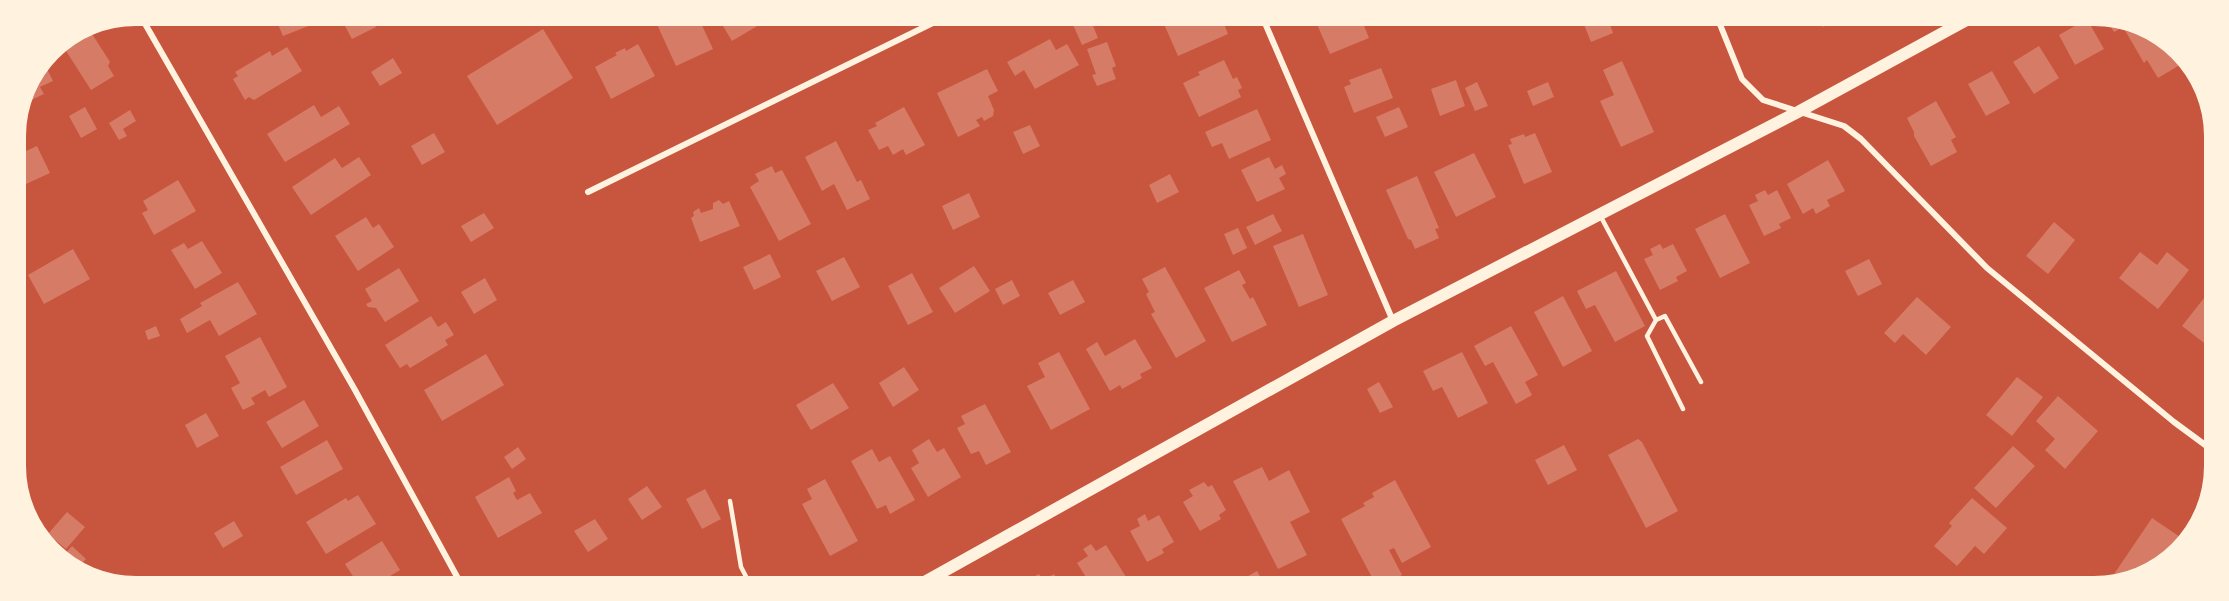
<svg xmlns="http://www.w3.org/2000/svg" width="2229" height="601" font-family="Barlow,sans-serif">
	<rect width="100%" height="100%" fill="#c8553d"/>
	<path fill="#d67c66" d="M274 15H307L311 25 283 36Z
		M339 15H370L376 27 352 39Z
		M664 16H689L692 22 699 19 713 49 676 66 655 20Z
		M717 16H774L732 41Z
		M1082 16H1089L1098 38 1082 45 1071 20Z
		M1181 16H1221L1228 34 1178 56 1164 24Z
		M1324 16H1360L1369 38 1330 54 1316 22Z
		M1581 17H1622L1609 22 1613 33 1591 42Z
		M1818 17H1843L1823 27Z
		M2105 17H2117L2168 45 2180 65 2158 78 2147 60 2144 63 2123 27 2114 32Z
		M2087 19 2104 49 2075 65 2059 35Z
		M87 26 110 62 108 66 114 76 91 90 61 43Z
		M543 29 573 78 497 125 467 76Z
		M1050 39 1056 50 1067 44 1079 65 1035 89 1024 70 1015 76 1007 62Z
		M1107 42 1116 66 1112 68 1116 79 1097 86 1092 75 1096 74 1087 49Z
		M638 44 655 76 611 99 595 67 617 55 615 53 625 48 626 51Z
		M2039 46 2059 78 2034 94 2013 62Z
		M287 47 302 71 254 100 249 97 245 100 233 79 238 76 235 72 270 51 272 56Z
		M393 58 402 73 380 86 371 72Z
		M1224 60 1233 79 1237 77 1242 88 1238 90 1241 97 1199 117 1183 83 1200 75 1198 72Z
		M43 61 53 81 40 87 44 94 27 102 23 95 24 89Z
		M1622 61 1654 132 1621 147 1600 101 1614 95 1603 70Z
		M1381 68 1393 98 1354 113 1344 87 1351 84 1349 80Z
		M987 69 998 91 988 96 994 110 993 116 984 121 982 117 976 120 980 126 958 137 937 93Z
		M1992 71 2010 103 1986 116 1968 84Z
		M1456 80 1465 106 1440 116 1431 89Z
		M1477 82 1488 106 1475 111 1465 88Z
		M1548 82 1554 97 1533 106 1527 91Z
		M1936 101 1956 137 1951 140 1957 152 1931 166 1914 136V132L1907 118Z
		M314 105 321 117 339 106 350 124 285 162 267 134Z
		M85 107 97 129 81 138 69 116Z
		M904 107 925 145 906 155 903 149 893 155 888 146 879 150 868 130 877 126 875 123Z
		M1399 107 1408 127 1385 137 1376 117Z
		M1257 109 1271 140 1229 159 1222 143 1212 147 1205 132Z
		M130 110 136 121 123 129 127 136 119 140 109 123Z
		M1030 125 1040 146 1023 154 1013 132Z
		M434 133 445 152 422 165 411 146Z
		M1535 133 1552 172 1524 184 1508 145 1512 144 1510 139 1524 134 1525 137Z
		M836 141 857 182 861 180 870 199 847 210 834 184 822 191 805 157Z
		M37 146 50 173 26 184 15 162V156Z
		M1474 153 1496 197 1456 217 1434 172Z
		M359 157 371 175 311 215 292 187 335 158 342 168Z
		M1269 157 1275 169 1282 165 1286 174 1279 178 1285 189 1257 202 1241 170Z
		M1828 160 1845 191 1827 200 1830 206 1816 214 1813 208 1803 214 1787 184Z
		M772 166 775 173 782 170 811 224 779 241 750 187 759 181 755 174Z
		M1170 174 1179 192 1157 203 1149 185Z
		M1417 176 1439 228 1435 229 1439 238 1415 249 1411 240 1408 239 1386 190Z
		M178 180 196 211 154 235 142 213 148 210 143 201Z
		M1765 190 1768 195 1777 190 1791 218 1779 224 1781 228 1764 236 1749 205 1758 201 1755 195Z
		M969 193 980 217 953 230 942 206Z
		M719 200 723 204 729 201 740 226 700 242 691 218 694 216 693 212 699 208 701 213 713 209V203Z
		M484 213 494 228 471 242 461 226Z
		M1273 214 1282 231 1255 245 1246 227Z
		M1725 214 1750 263 1720 278 1695 229Z
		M366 217 373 228 379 224 394 247 358 271 335 236Z
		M2054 222 2075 240 2048 274 2026 256Z
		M1238 228 1247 248 1233 255 1224 234Z
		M1303 234 1328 295 1299 307 1273 246Z
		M202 241 222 273 195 289 171 250 184 243 188 249Z
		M1660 244 1663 249 1673 244 1687 271 1676 277 1678 281 1660 290 1644 259 1653 255 1650 249Z
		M73 249 90 279 44 304 28 275Z
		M2140 252 2157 265 2167 252 2189 270 2158 309 2119 278Z
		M770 254 781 277 754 290 743 267Z
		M844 257 860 287 832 301 816 271Z
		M1869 259 1882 284 1858 296 1845 271Z
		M974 266 990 291 955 313 939 288Z
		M1165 267 1206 341 1176 358 1151 314 1155 312 1146 294 1149 292 1142 279Z
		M399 268 419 301 385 322 376 308 368 307 366 304 372 301 365 289Z
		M1239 270 1246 283 1242 285 1250 299 1253 297 1267 325 1232 342 1204 288Z
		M1616 271 1645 326 1615 342 1595 305 1586 309 1577 291Z
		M912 273 933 312 908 325 888 286Z
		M485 278 497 300 474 314 461 292Z
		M1012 280 1020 296 1003 305 995 289Z
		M1073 280 1085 302 1060 315 1048 293Z
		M238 282 257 314 219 336 210 320 187 333 180 319 202 306 200 303Z
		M2212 288V349L2182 326Z
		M1563 296 1592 351 1563 367 1534 312Z
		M1917 297 1951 327 1926 355 1903 334 1895 343 1884 333Z
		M431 316 438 327 446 322 454 335 445 340 448 345 410 368 407 364 400 368 385 345Z
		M156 326 160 336 148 340 145 331Z
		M1511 326 1538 375 1525 382 1532 395 1516 404 1493 362 1485 366 1474 346Z
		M260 337 287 387 269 397 265 390 251 398 255 404 243 410 231 388 240 383 225 356Z
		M1135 339 1152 368 1140 374 1142 378 1122 389 1120 385 1110 391 1086 349 1097 342 1105 356Z
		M1059 352 1090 409 1051 430 1027 386 1045 377 1038 363Z
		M1462 352 1488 403 1458 418 1442 387 1433 391 1423 371Z
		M486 354 504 385 442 421 424 390Z
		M904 367 919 390 893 407 879 383Z
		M2017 377 2043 397 2012 436 1986 415Z
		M1379 382 1393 407 1380 413 1367 389Z
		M833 383 849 408 811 430 796 405Z
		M2058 396 2098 431 2065 469 2045 450 2055 439 2036 421Z
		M304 400 319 426 282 448 266 422Z
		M985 404 1011 452 986 465 979 451 971 454 957 428 965 424 961 416Z
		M206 413 219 436 197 448 185 425Z
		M929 439 937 452 944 448 961 477 928 497 911 468 919 463 912 450Z
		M1638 439 1642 442 1678 511 1646 528 1608 455Z
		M327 440 343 469 296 495 280 467Z
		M1564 445 1577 470 1548 485 1535 460Z
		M2013 446 2035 466 1996 508 1974 488Z
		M518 447 526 459 512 469 504 457Z
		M872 449 879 462 890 456 915 500 890 514 886 505 877 509 851 461Z
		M1262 467 1269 481 1289 470 1310 512 1290 522 1307 555 1278 569 1233 481Z
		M509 477 516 491 513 493 517 500 530 493 542 513 498 538 475 497Z
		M825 479 858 541 830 556 802 504 812 499 807 489Z
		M1395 480 1431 547 1402 563 1394 548 1389 550 1402 575 1382 585H1376L1341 519 1365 506 1363 503 1374 497 1372 493Z
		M1204 482 1208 487 1212 485 1226 510 1219 515 1221 519 1200 531 1183 502 1193 496 1189 490Z
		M647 486 662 507 642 520 628 499Z
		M705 489 721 519 702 529 686 499Z
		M358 495 376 524 326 554 306 522 346 498 348 501Z
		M1972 498 2007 528 1984 554 1975 546 1957 566 1934 546 1952 526 1949 523Z
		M67 512 85 527 66 549 48 534Z
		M1145 514 1148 521 1159 515 1174 542 1162 549 1164 553 1147 562 1130 531 1140 526 1137 519Z
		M2152 518 2183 539 2173 556 2108 583Z
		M595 519 608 539 588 552 574 531Z
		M234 521 243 536 223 548 214 533Z
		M382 541 400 570 377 584H358L345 564Z
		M1091 544 1096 551 1106 545 1131 585H1091L1077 563 1088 556 1083 549Z
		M72 546 86 559 79 566 62 557Z
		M1257 571 1265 585H1233Z
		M1039 574 1043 580 1054 574 1060 585H1035L1031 578Z"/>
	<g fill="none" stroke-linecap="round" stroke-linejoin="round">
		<path stroke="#fff3e0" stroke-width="4.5" d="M1601 217 1656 320 1665 316 1701 382
			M1656 320 1647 336 1683 409
			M730 501 741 567 750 584"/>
		<path stroke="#fff3e0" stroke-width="6" d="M140 15 355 390 461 584
			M1262 16 1393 321
			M1717 17 1742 79 1763 100 1844 126 1861 139 1987 268 2174 422 2212 450
			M588 192 947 16"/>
		<path stroke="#fff3e0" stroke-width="12" d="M921 584 1393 321 1798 112 1972 17"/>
	</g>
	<path d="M0 0H2229V601H0ZM136 26H2094A110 110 0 0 1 2204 136V466A110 110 0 0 1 2094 576H136A110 110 0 0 1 26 466V136A110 110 0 0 1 136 26Z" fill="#fff3e0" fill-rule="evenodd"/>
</svg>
